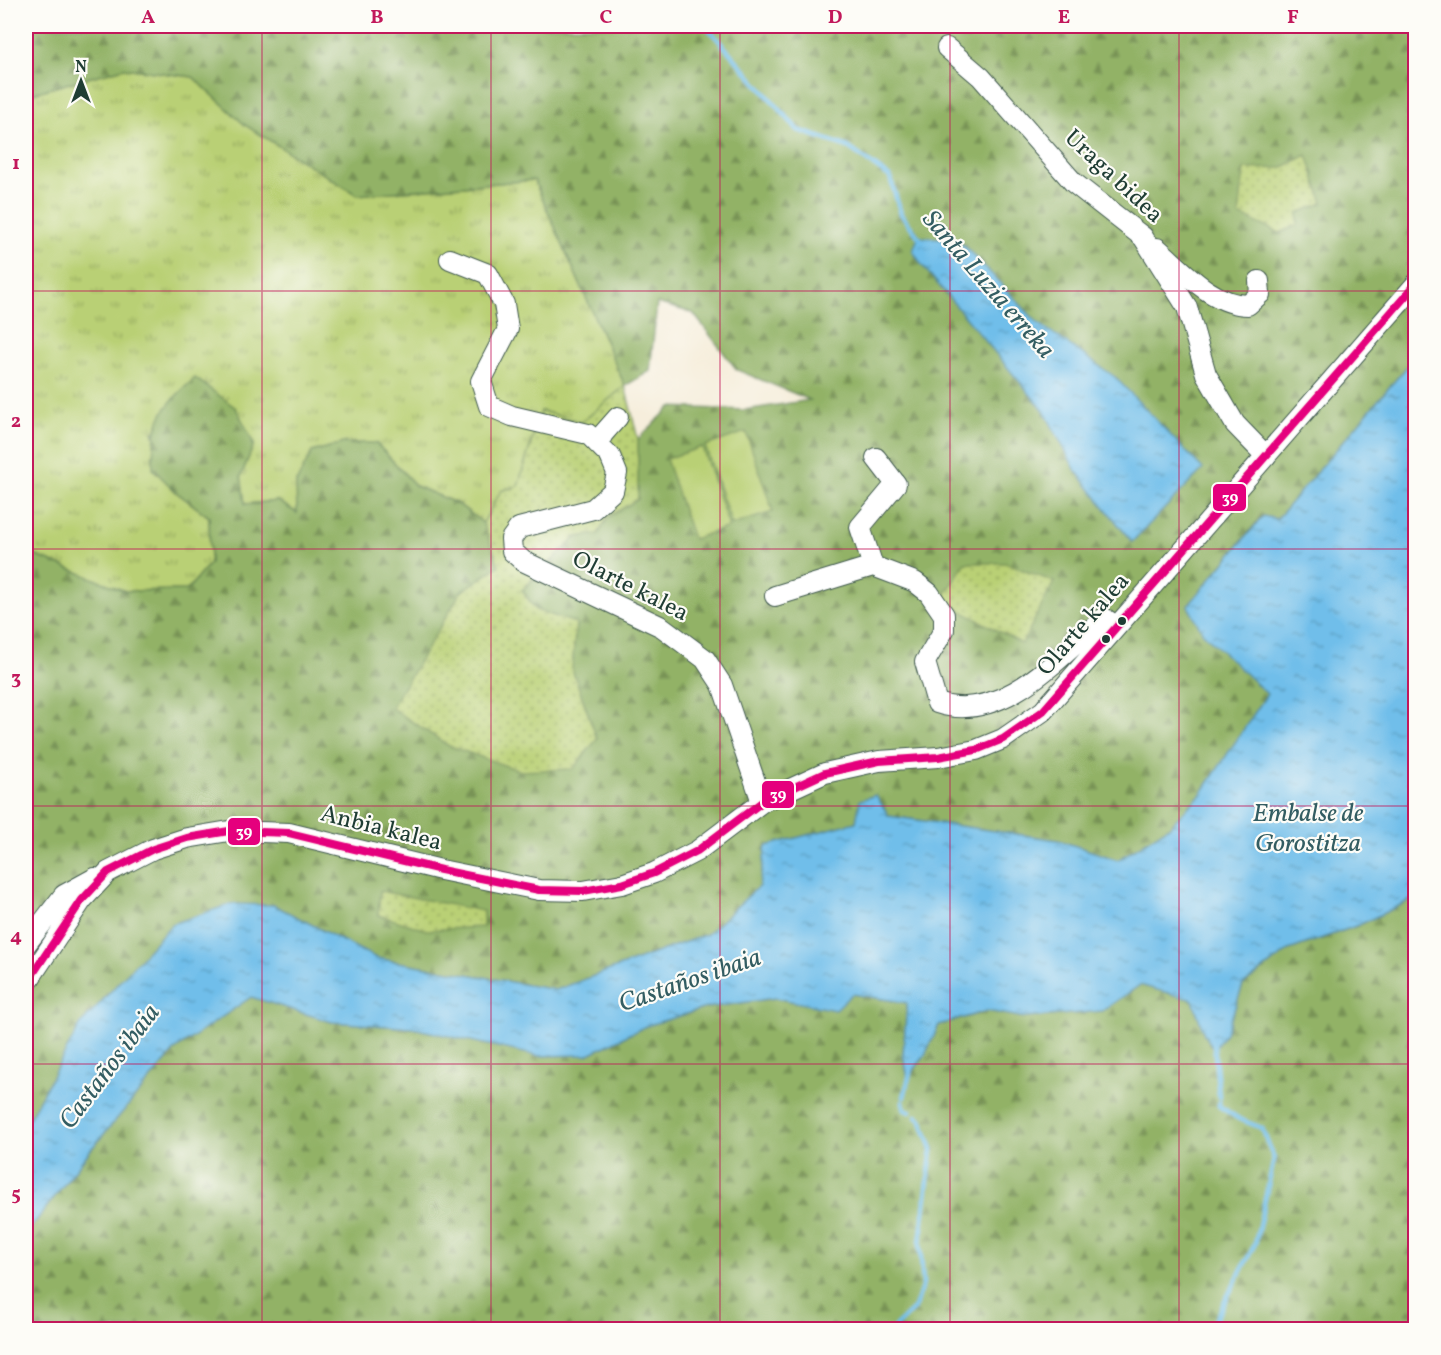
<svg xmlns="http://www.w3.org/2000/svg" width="1441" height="1355" font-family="Vollkorn,serif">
	<defs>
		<pattern id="grass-tufts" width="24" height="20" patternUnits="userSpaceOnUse" patternTransform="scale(1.5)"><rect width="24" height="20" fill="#b9d075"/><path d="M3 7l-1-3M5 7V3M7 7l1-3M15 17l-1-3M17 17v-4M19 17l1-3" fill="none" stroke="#96aa61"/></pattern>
		<pattern id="forest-firs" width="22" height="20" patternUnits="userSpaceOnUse" patternTransform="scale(1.5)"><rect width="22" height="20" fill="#92b266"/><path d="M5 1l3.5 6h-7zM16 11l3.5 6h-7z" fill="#779255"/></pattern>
		<pattern id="garden-dots" width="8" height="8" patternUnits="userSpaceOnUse" patternTransform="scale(1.5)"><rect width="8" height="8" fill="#b9d075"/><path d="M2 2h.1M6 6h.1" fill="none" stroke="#96aa61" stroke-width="1.8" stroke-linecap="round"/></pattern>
		<pattern id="water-ripples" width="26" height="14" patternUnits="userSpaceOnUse" patternTransform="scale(1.5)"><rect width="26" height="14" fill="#6fbeea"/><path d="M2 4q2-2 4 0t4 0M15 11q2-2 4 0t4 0" fill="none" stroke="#5b9cbe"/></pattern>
	</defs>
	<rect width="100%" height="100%" fill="#fdfcf7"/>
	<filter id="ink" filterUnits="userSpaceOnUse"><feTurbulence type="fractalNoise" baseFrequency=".0167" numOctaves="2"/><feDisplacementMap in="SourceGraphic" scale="12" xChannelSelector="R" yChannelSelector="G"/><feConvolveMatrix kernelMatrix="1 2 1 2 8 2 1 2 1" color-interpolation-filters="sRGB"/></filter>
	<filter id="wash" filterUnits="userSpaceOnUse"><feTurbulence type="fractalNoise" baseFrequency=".008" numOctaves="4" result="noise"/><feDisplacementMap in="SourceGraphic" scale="24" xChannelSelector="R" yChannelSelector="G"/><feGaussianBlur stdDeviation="1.35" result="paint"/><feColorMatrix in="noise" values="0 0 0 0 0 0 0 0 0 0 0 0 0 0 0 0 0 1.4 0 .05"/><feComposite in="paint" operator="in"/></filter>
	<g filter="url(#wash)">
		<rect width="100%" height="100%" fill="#f6eedc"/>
		<path fill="url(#grass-tufts)" stroke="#6c8654" stroke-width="1.5" d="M124 68 193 77 245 125 357 195 534 180 625 386 582 422 541 411 518 486 501 491 483 523 458 504 416 486 376 443 297 513 278 501 245 504 241 476 254 444 153 432 176 492 209 517 210 563 187 590 125 591 32 554 26 557V95Z"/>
		<path fill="url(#forest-firs)" stroke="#58784d" stroke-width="1.5" d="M26 26H1415V357L1277 519 1262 516 1188 606 1204 633 1268 694 1201 794 1169 827 1118 860 1058 840 889 816 876 795 856 822 766 846 760 886 707 934 556 990 376 958 274 905 81 1024 26 1124V557L32 554 125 591 187 590 210 563 209 517 176 492 153 469C153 421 159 410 195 378L236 408 254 444 241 476 245 504 278 501 297 513 296 483 312 452 343 443H376L416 486 458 504 483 523 499 566 460 592 597 739 572 669 576 623 536 610 522 590 576 537 598 534 608 517 638 499V439L671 407 745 410 810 400 737 370 693 313 657 303 650 371 625 386 534 180 357 195 245 125 193 77 124 68 26 95Z
			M1415 898V1329H26V1234L92 1148 176 1049 251 997 332 1022 413 1028 539 1056 587 1055 646 1026 706 1008 775 998 835 1009 851 994 908 1003 903 1054 908 1078 924 1057 939 1025 987 1011 1026 1018 1102 1011 1140 985 1193 999 1204 1034 1214 1049 1226 1033 1243 985 1289 950 1359 925Z"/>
		<path fill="#b9d075" stroke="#6c8654" stroke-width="1.5" d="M746 432 773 512 732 525 705 446Z
			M702 447 729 527 693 539 666 459Z"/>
		<path fill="url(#garden-dots)" stroke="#6c8654" stroke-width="1.5" d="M1307 155 1323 203 1298 213V225L1280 233 1239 215 1244 169 1281 168Z
			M625 386 638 439V499L608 517 598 534 576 537 522 590 536 610 576 623 572 669 597 739 573 769 521 771 449 746 391 708 461 592 499 566 483 523 501 491 518 486 541 411 582 422Z
			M965 563H1005L1054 582 1022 644 954 607 944 596Z
			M380 891 483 911V927L427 930 378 915Z"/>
		<path fill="url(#water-ripples)" stroke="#477e8f" stroke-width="1.5" d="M918 237 939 238 964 245 1037 322 1115 377 1203 469 1132 542 1076 471 1044 411 921 264 913 251Z
			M1415 357V898L1359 925 1289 950 1243 985 1226 1033 1214 1049 1204 1034 1193 1000 1140 985 1102 1011 1026 1018 987 1011 939 1025 924 1057 908 1078 903 1054 907 1003 852 994 835 1010 775 998 706 1008 646 1026 587 1055 538 1056 413 1028 332 1022 251 997 176 1049 92 1148 26 1234V1124L81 1024 172 924 231 904 274 905 376 958 556 990 707 934 759 886 766 846 856 822 860 800 876 795 889 816 1058 840 1118 860 1169 827 1201 794 1267 694 1203 633 1188 606 1263 516 1277 519Z"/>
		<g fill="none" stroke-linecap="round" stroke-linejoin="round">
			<path stroke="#6fbeea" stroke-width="4.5" d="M706 26 798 130 848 147 890 177 901 214 921 240
				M1214 1045 1219 1097
				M904 1097 910 1073
				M903 1102 905 1110 910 1112
				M892 1330 915 1308 923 1284 920 1243 932 1149 921 1119 916 1116
				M1210 1330 1255 1244 1274 1159 1262 1128 1239 1119 1219 1106V1102"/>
		</g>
	</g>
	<g filter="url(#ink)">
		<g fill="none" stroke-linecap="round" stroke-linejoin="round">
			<g stroke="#3f584d" stroke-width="22">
				<path id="minor" d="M947 48 981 77 1074 183 1143 237 1187 307 1206 374 1235 424 1266 456
					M1157 248C1182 269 1212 305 1248 305L1260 294 1259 281
					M450 259 488 274 504 304 508 329 481 381 489 406 512 416 588 434 610 456 617 473 613 491 593 509 519 528 511 539 512 551 523 561 662 627 705 659 722 685 762 802
					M598 444 603 434 618 417
					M873 566 860 527 896 484 876 458
					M775 596 873 566 915 582 929 593 944 615V630L925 662 937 703C1002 725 1060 656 1104 618L1116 626
					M26 944 64 895 95 878
					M26 984 82 900 108 872 153 849 187 838 229 831 289 833 441 870 539 890 583 891 622 884 654 873 697 851 762 802 825 773 879 761 938 757 976 750 1003 739 1043 711 1416 284"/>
			</g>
			<use href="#minor" stroke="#fff" stroke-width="20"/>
			<g stroke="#fdfcf7" stroke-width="12">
				<path id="bus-1" d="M26 984 82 900 108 872 153 849 187 838 229 831 289 833 441 870 539 890 583 891 622 884 654 873 697 851 762 802 825 773 879 761 938 757 976 750 1003 739 1043 711 1416 284"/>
			</g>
			<use href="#bus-1" stroke="#e5007d" stroke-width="8"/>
		</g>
	</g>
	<path fill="none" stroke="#c2185b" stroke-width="1.5" stroke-opacity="0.55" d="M262 26V1330M491 26V1330M720 26V1330M950 26V1330M1179 26V1330M26 291H1416M26 549H1416M26 806H1416M26 1064H1416"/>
	<g fill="#1f3d34" stroke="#fdfcf7" stroke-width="2">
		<circle cx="1122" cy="621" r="5"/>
		<circle cx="1106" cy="639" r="5"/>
	</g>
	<g text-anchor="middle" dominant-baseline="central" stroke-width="4.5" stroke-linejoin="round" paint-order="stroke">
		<g font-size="24" fill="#1f3d34" stroke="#fdfcf7">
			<text transform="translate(1113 177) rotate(43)">Uraga bidea</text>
			<text transform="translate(630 587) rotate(27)">Olarte kalea</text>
			<text transform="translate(1084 625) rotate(-49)">Olarte kalea</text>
			<text transform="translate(381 829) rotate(14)">Anbia kalea</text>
		</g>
		<g font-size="26" font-style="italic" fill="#335d62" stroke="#fdfcf7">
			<text transform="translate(988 285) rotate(49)">Santa Luzia erreka</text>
			<text x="1308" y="814">Embalse de<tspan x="1308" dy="30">Gorostitza</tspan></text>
			<text transform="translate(690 981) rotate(-19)">Castaños ibaia</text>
			<text transform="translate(110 1067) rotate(-53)">Castaños ibaia</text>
		</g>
	</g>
	<g stroke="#fdfcf7" stroke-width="2">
		<rect x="1212" y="483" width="35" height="29" rx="6" fill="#e5007d"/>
		<rect x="761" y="780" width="34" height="29" rx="6" fill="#e5007d"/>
		<rect x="227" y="817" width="34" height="29" rx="6" fill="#e5007d"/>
	</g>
	<g font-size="16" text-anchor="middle" font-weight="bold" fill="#fff">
		<text x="1230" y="503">39</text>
		<text x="778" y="800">39</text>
		<text x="244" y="837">39</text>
	</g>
	<rect width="1441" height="1355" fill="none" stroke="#fdfcf7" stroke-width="66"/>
	<g transform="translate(81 81)" stroke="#fdfcf7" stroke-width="4.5" paint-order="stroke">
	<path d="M0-4.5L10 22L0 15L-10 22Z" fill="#1f3d34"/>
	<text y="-9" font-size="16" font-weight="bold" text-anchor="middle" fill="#1f3d34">N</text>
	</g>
	<rect x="33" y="33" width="1375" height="1289" fill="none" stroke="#c2185b" stroke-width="2"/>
	<g font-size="20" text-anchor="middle" font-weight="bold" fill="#c2185b">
		<text x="148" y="23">A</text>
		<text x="377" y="23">B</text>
		<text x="606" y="23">C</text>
		<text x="835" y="23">D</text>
		<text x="1064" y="23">E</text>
		<text x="1293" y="23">F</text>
		<text x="16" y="169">1</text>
		<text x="16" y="427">2</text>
		<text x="16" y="684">3</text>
		<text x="16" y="942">4</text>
		<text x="16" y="1200">5</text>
	</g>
</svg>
